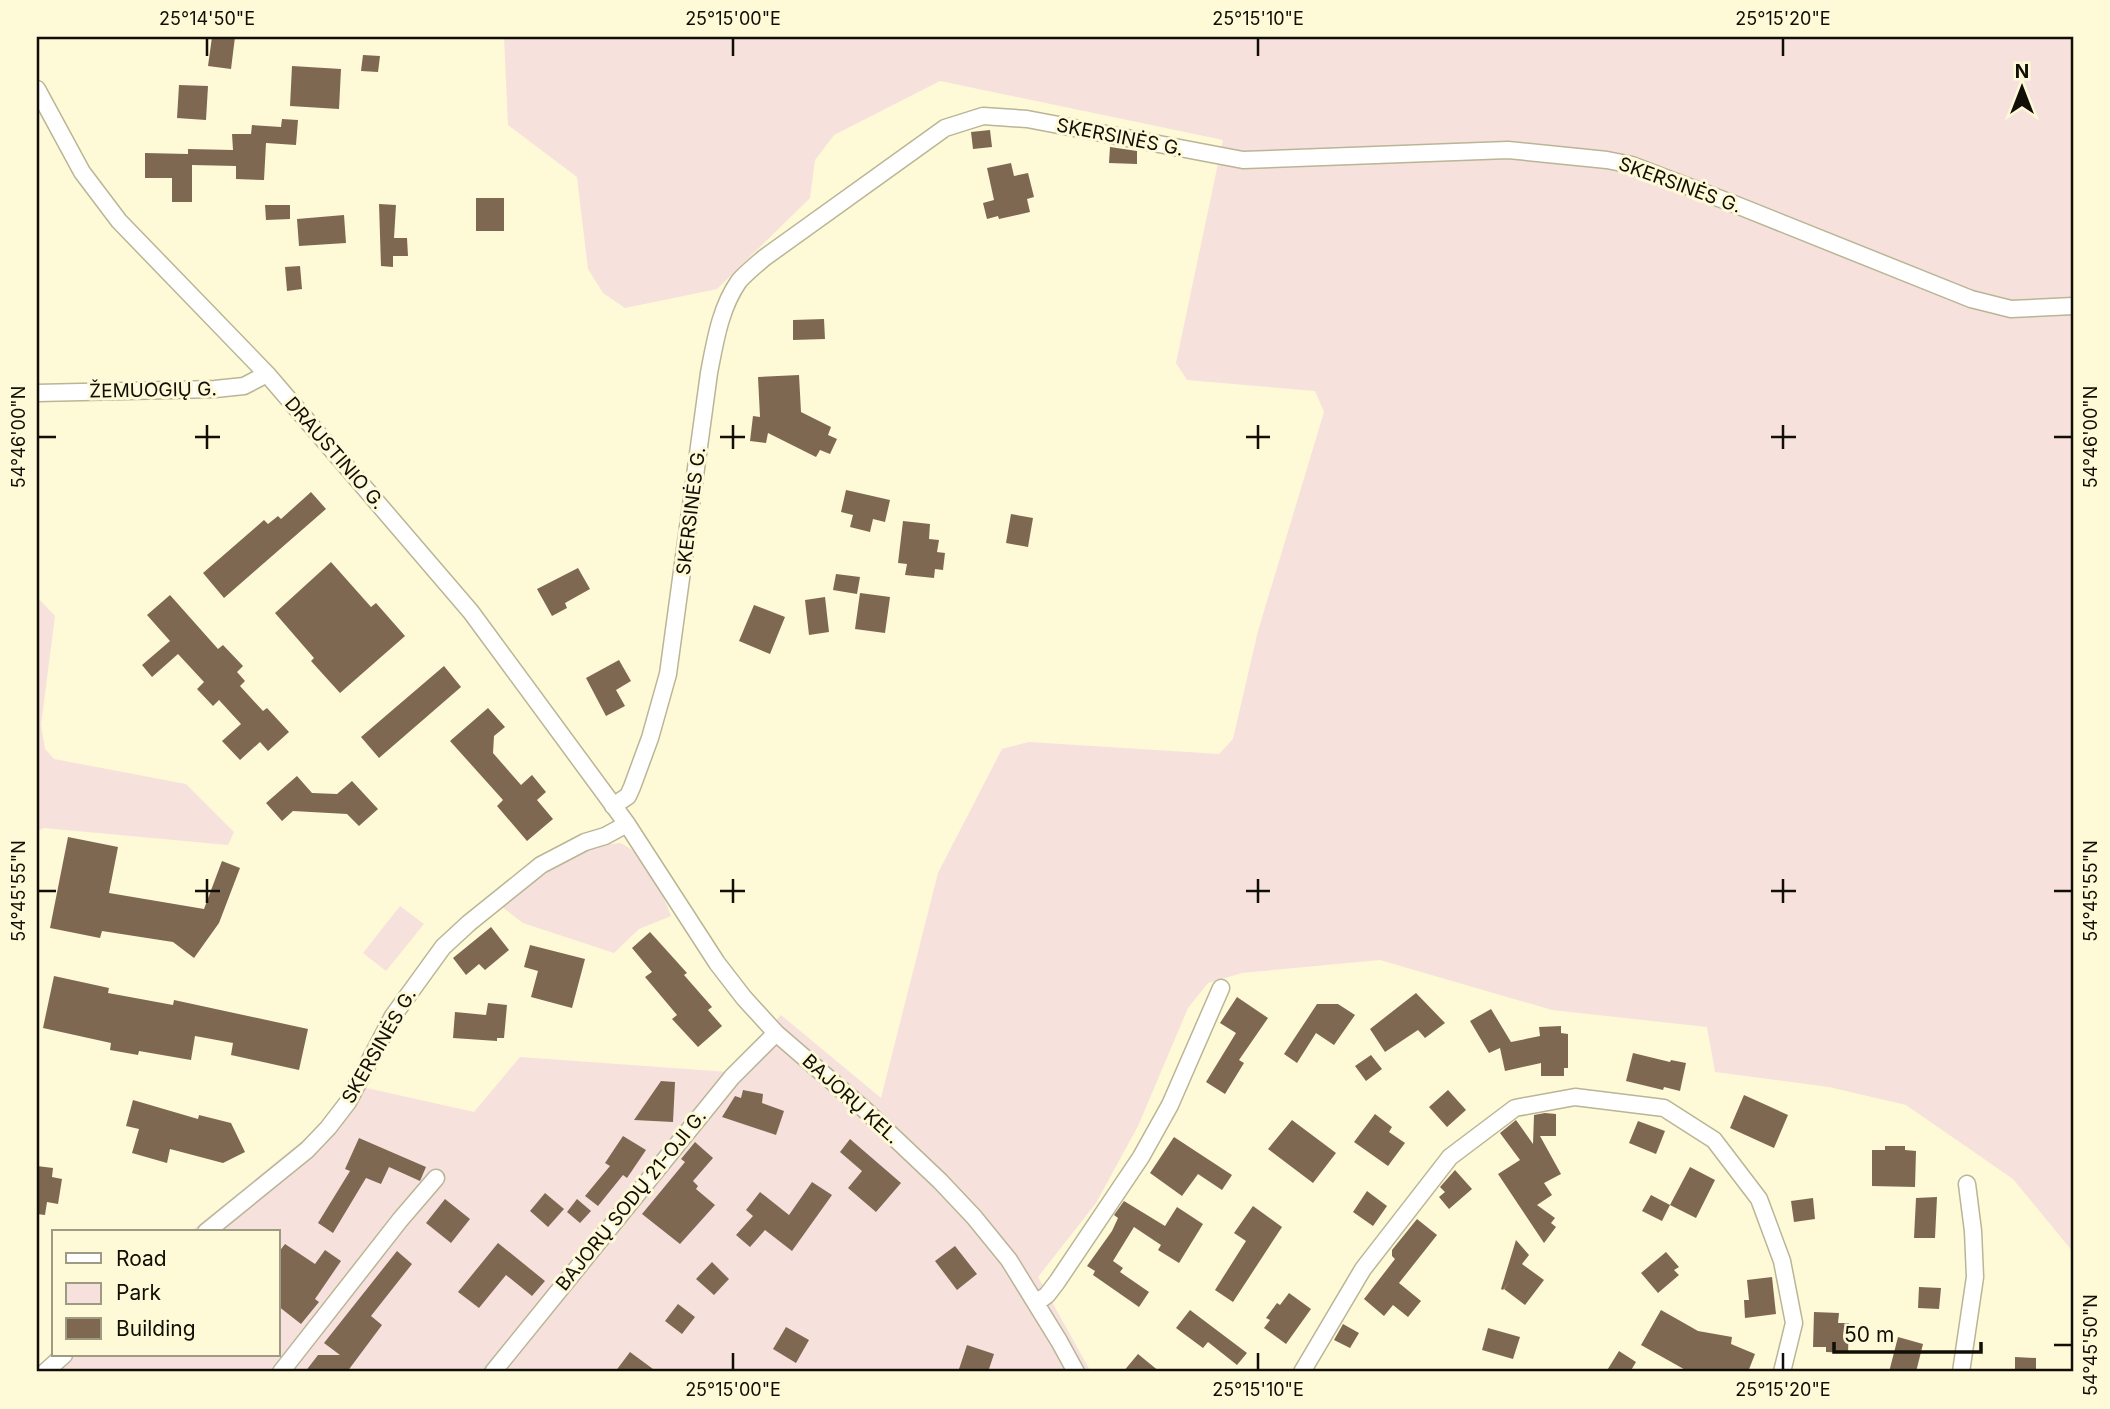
<svg xmlns="http://www.w3.org/2000/svg" width="2110" height="1409" font-family="Inter,sans-serif">
	<rect width="100%" height="100%" fill="#fef9d7"/>
	<path fill="#f6e1dd" d="M504 37H2073V1257V1252L2013 1179 1906 1105 1829 1087 1715 1072 1707 1027 1552 1010 1380 960 1242 973 1208 983 1188 1008 1138 1126 1096 1203 1038 1277 1091 1372H37V1368L54 1350V1355H278V1232H190L317 1129 353 1085 474 1112 520 1057 728 1072 781 1015 881 1098 938 873 1002 749 1029 742 1219 754 1233 739 1258 631 1324 412 1315 391 1187 380 1176 363 1223 140 940 81 834 135 815 160 810 198 717 289 625 308 603 293 588 269 577 177 508 125Z
		M37 597 55 616 41 725 45 749 54 759 186 784 234 832 228 845 44 828 37 831Z
		M620 843C643 851 663 894 671 916L639 929 614 953 523 923 502 907C537 879 574 847 620 843Z
		M400 906 424 924 386 971 363 953Z"/>
	<path fill="#7f6852" d="M212 37H235L231 69 208 66Z
		M363 55 380 56 378 72 361 71Z
		M292 66 341 69 339 109 290 106Z
		M179 85 208 86 206 120 177 118Z
		M282 119 298 120 296 145 266 143 264 180 236 179V166L192 165V202H172V178H145V153L188 154V149L233 150 232 134H251L252 125 281 127Z
		M990 130 992 147 973 149 971 132Z
		M1110 147 1137 151V164L1109 163Z
		M1011 163 1014 176 1028 173 1034 197 1027 199 1030 212 999 219 998 216 987 219 983 203 994 200 987 168Z
		M476 198H504V231H476Z
		M379 204 396 205 394 238H407L408 256H393V267L381 266Z
		M265 205H290V219L266 220Z
		M344 215 346 243 299 246 297 219Z
		M300 266 302 289 287 291 285 267Z
		M824 319 825 339 793 340V320Z
		M799 375 801 412 831 427 828 435 837 439 830 454 820 450 816 457 768 433 766 443 750 441 753 416 760 417 758 377Z
		M846 490 890 500 885 522 873 519 870 532 850 527 853 515 841 512Z
		M311 492 326 509 224 598 203 573 264 520 268 524 278 516 281 519Z
		M1011 514 1033 518 1028 547 1006 543Z
		M903 521 930 524 929 539 939 540 937 552 945 553 943 570 935 569 934 578 905 575 907 564 898 563Z
		M331 562 371 607 376 603 405 636 340 693 311 661 314 658 275 613Z
		M578 568 590 589 565 603 567 608 552 616 537 589Z
		M836 574 860 577 857 594 833 590Z
		M860 593 890 597 885 633 855 629Z
		M170 595 218 649 223 645 243 666 237 672 245 681 240 686 263 711 267 708 289 732 268 751 260 742 240 760 222 741 241 724 219 700 213 706 197 689 204 682 178 654 152 677 142 665 170 641 147 615Z
		M825 597 829 632 809 635 805 600Z
		M754 605 785 617 770 654 739 641Z
		M619 660 631 681 616 690 625 706 606 716 586 678Z
		M444 666 461 687 379 758 361 737Z
		M488 708 505 727 494 736 493 753 521 785 532 775 546 792 537 800 553 819 527 841 497 806 503 800 450 741Z
		M297 776 312 793 337 794 352 781 378 809 359 826 347 814 293 811 282 821 266 803Z
		M68 837 118 847 109 893 204 909 222 861 240 868 219 923 194 958 173 942 102 931 100 938 50 928Z
		M491 927 509 950 485 970 479 964 466 975 453 958Z
		M650 932 687 973 684 975 712 1007 708 1010 722 1026 698 1047 672 1019 677 1015 645 977 652 972 632 948Z
		M530 945 585 959 572 1008 531 997 538 971 524 967Z
		M54 976 109 988 108 993 173 1005 174 1000 308 1029 299 1070 231 1055 233 1043 195 1036 191 1060 139 1051 138 1055 110 1050 111 1043 43 1028Z
		M1416 993 1445 1023 1425 1038 1418 1030 1385 1052 1370 1029Z
		M1237 997 1268 1018 1239 1060 1244 1063 1225 1094 1206 1082 1236 1033 1220 1023Z
		M488 1003 507 1005 504 1038H497V1041L453 1038 455 1012 486 1015Z
		M1317 1004H1338L1355 1015 1334 1045 1316 1033 1297 1063 1284 1054Z
		M1491 1009 1511 1042 1540 1036 1539 1027 1561 1026V1033L1568 1034V1068H1564V1076H1541V1063L1505 1071 1500 1048 1489 1053 1470 1021Z
		M1633 1053 1670 1062 1671 1060 1686 1063 1680 1091 1664 1087 1663 1090 1626 1081Z
		M1371 1055 1382 1069 1366 1081 1355 1066Z
		M661 1081 675 1082 673 1122 634 1120Z
		M743 1090 763 1094 762 1103 784 1111 776 1135 722 1117 735 1096 741 1098Z
		M1448 1090 1466 1110 1447 1127 1429 1107Z
		M1744 1095 1788 1115 1774 1148 1730 1128Z
		M133 1100 198 1119 199 1115 231 1123 245 1152 223 1163 170 1149 167 1163 132 1153 139 1129 126 1126Z
		M1545 1113 1556 1114V1136H1540L1561 1174 1544 1183 1552 1195 1537 1205 1555 1218 1551 1223 1556 1227 1544 1243 1498 1174 1520 1160 1500 1133 1516 1120 1533 1144 1534 1115Z
		M1375 1114 1392 1127 1389 1132 1405 1143 1388 1166 1354 1142Z
		M1292 1120 1336 1153 1313 1183 1268 1149Z
		M1638 1121 1665 1131 1656 1154 1629 1143Z
		M623 1136 646 1150 627 1178 623 1175 598 1206 585 1196 610 1166 605 1163Z
		M1174 1137 1232 1175 1222 1190 1198 1174 1182 1196 1150 1173Z
		M359 1138 426 1167 420 1181 389 1167 381 1184 366 1178 333 1233 318 1223 350 1171 345 1169Z
		M850 1139 901 1183 876 1212 848 1188 862 1171 840 1152Z
		M695 1142 713 1158 693 1181 698 1186 696 1189 715 1205 680 1244 642 1214 685 1162 681 1159Z
		M1885 1146H1905V1150L1916 1151 1915 1187 1872 1186V1150H1885Z
		M37 1166 53 1168 52 1177 62 1179 58 1204 47 1202 45 1215 37 1214Z
		M1690 1167 1715 1180 1696 1218 1670 1205Z
		M1455 1170 1472 1189 1449 1209 1439 1197 1445 1192 1440 1187Z
		M812 1182 832 1195 792 1251 765 1230 750 1247 736 1235 753 1216 746 1210 760 1192 789 1215Z
		M1367 1191 1387 1206 1373 1226 1353 1212Z
		M545 1193 564 1209 548 1227 530 1211Z
		M1651 1195 1670 1205 1662 1221 1642 1211Z
		M1937 1197 1935 1238H1914L1916 1198Z
		M1813 1198 1815 1219 1794 1222 1791 1201Z
		M445 1199 470 1219 451 1243 426 1223Z
		M577 1199 591 1211 580 1223 567 1212Z
		M1124 1201 1165 1226 1177 1207 1203 1224 1179 1263 1158 1250 1161 1245 1134 1227 1113 1261 1123 1268 1120 1272 1149 1292 1139 1307 1093 1275 1095 1271 1087 1266 1112 1231 1118 1218 1114 1215Z
		M1253 1206 1282 1227 1233 1302 1215 1290 1246 1241 1234 1233Z
		M1417 1219 1437 1235 1399 1283 1421 1301 1408 1317 1393 1305 1384 1316 1364 1299 1395 1259 1392 1256V1250Z
		M1516 1240 1529 1255 1522 1264 1544 1280 1525 1305 1504 1289 1510 1280 1503 1290 1501 1289Z
		M498 1243 545 1281 532 1296 506 1275 479 1308 458 1292Z
		M285 1244 315 1264 325 1250 341 1261 315 1299 319 1302 301 1324 278 1306V1253Z
		M955 1246 977 1274 957 1290 935 1261Z
		M397 1251 412 1264 371 1316 382 1325 347 1372H305L318 1355H340L324 1343Z
		M1666 1252 1679 1267 1674 1270 1679 1275 1658 1293 1641 1273Z
		M712 1262 729 1279 714 1295 696 1279Z
		M1772 1277 1776 1314 1745 1318 1744 1300H1749L1747 1280Z
		M1919 1287 1941 1288 1939 1309 1918 1308Z
		M1289 1293 1311 1309 1286 1344 1264 1328 1270 1320 1266 1318 1277 1303 1280 1305Z
		M678 1304 695 1317 682 1334 665 1321Z
		M1190 1310 1247 1353 1237 1365 1208 1342 1203 1348 1176 1328Z
		M1661 1310 1698 1331 1732 1337 1731 1344 1755 1354 1748 1372H1689L1641 1345Z
		M1814 1312 1839 1313 1838 1323H1849L1848 1353 1826 1352V1347H1813Z
		M1343 1324 1359 1333 1350 1348 1334 1340Z
		M786 1327 809 1340 796 1363 773 1349Z
		M1488 1328 1520 1337 1513 1359 1482 1350Z
		M1898 1337 1923 1344 1916 1372H1889Z
		M967 1345 994 1354 988 1372H958Z
		M1619 1351 1636 1362 1630 1372H1606Z
		M630 1352 657 1372H615Z
		M1138 1354 1160 1372H1123Z
		M2015 1357 2036 1358V1372H2015Z"/>
	<g fill="none" stroke-linecap="round" stroke-linejoin="round">
		<g stroke="#bab595" stroke-width="19">
			<path id="minor" d="M37 89 82 172 119 221 267 374 471 612 627 824 717 963 744 998 776 1033 864 1109 940 1181 974 1217 1009 1260 1059 1341 1076 1372
				M37 393 215 389 244 386 267 374
				M613 806 628 796 632 787 650 738 668 674 709 373C715 342 720 308 739 281 746 273 756 265 764 258L945 128 983 116 1027 119 1243 160 1508 150 1607 160 1632 165 1734 204 1971 299 2011 309 2073 306
				M206 1232 307 1150 328 1128 348 1102 393 1016 443 947 469 923 541 865 585 842 605 836 627 824
				M1036 1303 1047 1295 1057 1282 1141 1157 1170 1105 1221 988
				M45 1372 64 1355
				M281 1372 400 1220 436 1178
				M493 1372 732 1077 776 1033
				M1302 1372 1363 1269 1450 1157 1515 1108 1575 1097 1664 1108 1714 1140 1759 1199 1782 1261 1794 1323 1782 1372
				M1961 1372 1975 1277 1973 1231 1967 1184"/>
		</g>
		<use href="#minor" stroke="#fff" stroke-width="16"/>
	</g>
	<path fill="none" stroke="#110f05" stroke-width="2.5" d="M207 38V56M733 38V56M1258 38V56M1783 38V56M207 425V449M733 425V449M1258 425V449M1783 425V449M38 437H56M195 437H220M720 437H745M1246 437H1270M1771 437H1796M2054 437H2072M207 879V903M733 879V903M1258 879V903M1783 879V903M38 891H56M195 891H220M720 891H745M1246 891H1270M1771 891H1796M2054 891H2072M2054 1345H2072M733 1353V1370M1258 1353V1370M1783 1353V1370"/>
	<g text-anchor="middle" dominant-baseline="central" stroke-width="6" stroke-linejoin="round" paint-order="stroke">
		<g font-size="19" fill="#110f05" stroke="#fef9d7">
			<text transform="translate(1120 137) rotate(11)">SKERSINĖS G.</text>
			<text transform="translate(1680 185) rotate(20)">SKERSINĖS G.</text>
			<text transform="translate(153 390) rotate(-1)">ŽEMUOGIŲ G.</text>
			<text transform="translate(335 453) rotate(49)">DRAUSTINIO G.</text>
			<text transform="translate(691 511) rotate(-83)">SKERSINĖS G.</text>
			<text transform="translate(379 1046) rotate(-60)">SKERSINĖS G.</text>
			<text transform="translate(851 1099) rotate(42)">BAJORŲ KEL.</text>
			<text transform="translate(631 1200) rotate(-51)">BAJORŲ SODŲ 21-OJI G.</text>
		</g>
	</g>
	<rect width="2110" height="1409" fill="none" stroke="#fef9d7" stroke-width="77"/>
	<rect x="52" y="1230" width="228" height="126" fill="#fef9d7" stroke="#9f9b83" stroke-width="2"/>
	<rect x="66" y="1253" width="35" height="10" fill="#ffffff" stroke="#9f9b83" stroke-width="2"/>
	<text x="116" y="1266" font-size="21" fill="#110f05">Road</text>
	<rect x="66" y="1283" width="35" height="21" fill="#f6e1dd" stroke="#9f9b83" stroke-width="2"/>
	<text x="116" y="1300" font-size="21" fill="#110f05">Park</text>
	<rect x="66" y="1318" width="35" height="21" fill="#7f6852" stroke="#9f9b83" stroke-width="2"/>
	<text x="116" y="1336" font-size="21" fill="#110f05">Building</text>
	<g transform="translate(2022 88)" stroke="#fef9d7" stroke-width="5" paint-order="stroke">
	<path d="M0-5L12 26L0 18L-12 26Z" fill="#110f05"/>
	<text y="-10" font-size="19" font-weight="bold" text-anchor="middle" fill="#110f05">N</text>
	</g>
	<path d="M1834 1342v10h147v-10" fill="none" stroke="#110f05" stroke-width="3.5"/>
	<text x="1844" y="1342" font-size="21" fill="#110f05" stroke="#fef9d7" stroke-width="5" paint-order="stroke">50 m</text>
	<rect x="38" y="38" width="2034" height="1332" fill="none" stroke="#110f05" stroke-width="2.5"/>
	<g font-size="18" text-anchor="middle" fill="#110f05">
		<text x="207" y="25">25°14'50"E</text>
		<text x="733" y="25">25°15'00"E</text>
		<text x="1258" y="25">25°15'10"E</text>
		<text x="1783" y="25">25°15'20"E</text>
		<text transform="translate(19 437) rotate(-90)" y="6">54°46'00"N</text>
		<text transform="translate(2091 437) rotate(-90)" y="6">54°46'00"N</text>
		<text transform="translate(19 891) rotate(-90)" y="6">54°45'55"N</text>
		<text transform="translate(2091 891) rotate(-90)" y="6">54°45'55"N</text>
		<text transform="translate(2091 1345) rotate(-90)" y="6">54°45'50"N</text>
		<text x="733" y="1396">25°15'00"E</text>
		<text x="1258" y="1396">25°15'10"E</text>
		<text x="1783" y="1396">25°15'20"E</text>
	</g>
</svg>
